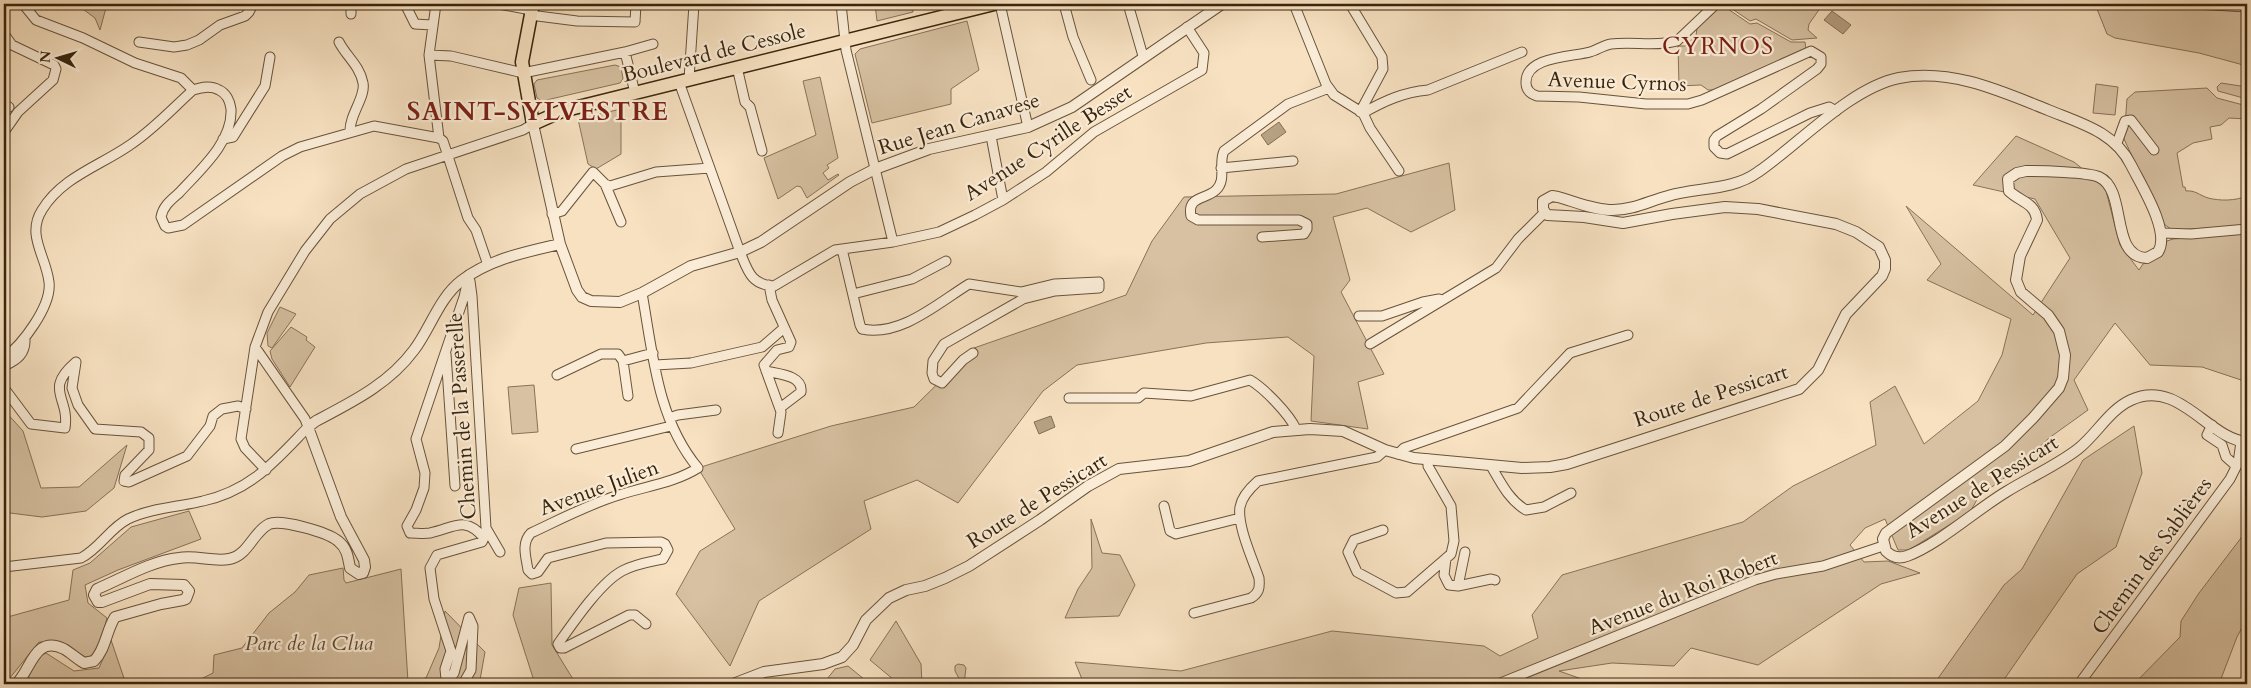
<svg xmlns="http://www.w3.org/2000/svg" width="2251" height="688" font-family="Cardo,serif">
	<rect width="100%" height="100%" fill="#f7e1c1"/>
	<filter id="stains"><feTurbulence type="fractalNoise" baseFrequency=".004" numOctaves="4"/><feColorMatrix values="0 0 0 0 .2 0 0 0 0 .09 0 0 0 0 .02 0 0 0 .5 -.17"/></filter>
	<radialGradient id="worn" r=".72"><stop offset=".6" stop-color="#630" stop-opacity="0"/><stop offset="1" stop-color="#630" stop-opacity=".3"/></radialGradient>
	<path fill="#d7c1a2" stroke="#887258" d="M76 4H107L100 30 95 18Z
		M875 4H912L913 12 877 21Z
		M1725 4H1823L1809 24 1808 30 1817 38 1792 40 1756 19 1750 21Z
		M2095 4H2154L2247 12V66L2199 53 2115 38 2107 34Z
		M1722 5 1750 24 1757 23 1791 42H1805L1806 49 1715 90H1708L1701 85 1679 86 1678 46H1685L1696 36 1697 28Z
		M967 21 979 70 951 89V104L872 123 855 54 860 49Z
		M615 65 621 67 623 79 620 83 542 101 537 98 534 84 537 80Z
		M820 77 838 158 827 165 829 168 823 173 828 180 838 174 839 175 807 198 801 187 797 186 778 199 764 158 816 135 803 81Z
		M2221 83 2247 87V99L2218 91 2217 87Z
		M2096 84 2118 87 2115 115 2093 113Z
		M2207 88 2217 98 2247 106V119L2229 118 2221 125 2210 127 2212 139 2193 143 2177 153 2183 187H2185L2186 191C2195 190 2199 195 2208 198 2220 201 2235 201 2247 196V226L2172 230 2164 224 2124 139 2127 99 2135 92Z
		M621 109V154L596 169 588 164 578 119Z
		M2016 136 2074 162 2105 187 2120 245 2139 270 2143 264 2162 256 2167 241 2173 239 2243 234 2247 238V332L2244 334 2247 338V382L2202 367 2150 365 2115 323 2074 380 2088 410 2049 438 2013 472 1979 496 1970 512 1909 550H1898L1885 519 1865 528 1850 545 1864 562 1888 561 1920 573 1881 584 1758 665 1691 648 1674 666 1612 663 1559 671 1596 684H1453L1446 679 1411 684H1084L1075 662 1181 671 1332 631 1484 646 1500 656 1538 638 1532 615 1562 575 1743 522 1793 486 1876 445 1870 402 1895 386 1924 444 1978 401 2002 355 2011 319 1927 280 1941 264 1906 206 2033 315 2070 258 2035 199 1973 185Z
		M1449 163 1455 210 1411 232 1367 208 1333 217 1350 280 1341 292 1384 374 1358 382 1368 429 1311 421 1314 356 1288 337 1206 343 1077 365 1043 391 958 503 917 480 864 501 871 529 759 601 730 666 676 594 700 551 735 529 698 468 831 426 914 407 974 348 1126 295 1152 241 1184 197 1336 194Z
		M280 307 296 314 272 348 268 346 267 333Z
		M291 327 307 337 306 340 315 347 290 387 272 359 270 351Z
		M534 385 538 432 512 434 508 387Z
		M4 410 23 431 41 488 79 487 127 445 114 488 86 511 42 517 10 513 4 507Z
		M2134 426 2142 473 2116 547 2077 574 2001 684H1934L2004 585 2022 569 2083 460Z
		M189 511 201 539 118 570 85 585 88 603 107 618 98 652 87 658 63 643 39 642 9 679 4 677V618L69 600 73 570 90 563 131 527Z
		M1091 519 1102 553 1120 555 1135 585 1119 616 1065 618 1078 589 1092 568Z
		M2247 524V618L2237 637 2219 684H2134L2180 637 2181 621 2199 593 2241 538Z
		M343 568 344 580 346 583 401 569 408 682 426 678 439 648 445 611 485 652 480 680 475 684H191L213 673 214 655 242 648 269 613 295 592 309 575Z
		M551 583 552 645 576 684H535L513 615 519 588Z
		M896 621 921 664 922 684H891L894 680 870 660Z
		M111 640 126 684H24L27 681 36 658 46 653 74 671 99 668Z
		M958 664 964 665 966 668 964 684H962L955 671V666Z
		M848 666 870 684H823L835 669Z"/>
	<path fill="#b6a184" stroke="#846f54" d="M1832 11 1851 25 1843 34 1824 20Z
		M1279 122 1286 132 1268 145 1261 135Z
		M1051 416 1055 427 1039 434 1034 422Z"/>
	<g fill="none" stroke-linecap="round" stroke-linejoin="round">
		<g stroke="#68533a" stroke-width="11">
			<path id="minor" d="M23 4 36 20 83 38 135 63 181 78 193 90
				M405 4 415 24 432 25
				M436 4 429 55 439 138 443 141 445 147 468 218 476 230 488 265
				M499 4 531 10
				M841 4 846 50 893 242
				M1000 4 1028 127
				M1064 4 1073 37 1091 80
				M1128 4 1143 56
				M1294 4 1326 84 1334 95 1363 113
				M1350 4 1382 57 1383 69 1360 112
				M1716 4 1677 41C1656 47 1633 41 1611 44 1604 45 1597 50 1590 52 1572 57 1525 56 1526 83 1526 90 1531 94 1537 96L1579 97 1646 104H1688L1702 100 1811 51 1821 57V64L1817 69 1761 109 1717 136 1714 140V147L1720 153 1727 154 1810 113 1829 107 1836 111
				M2195 4 2247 7
				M351 14V4
				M530 15 577 21 635 22 636 4
				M4 34 12 45 54 65 56 69 53 80 18 112 4 132
				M139 42 174 47 187 45 199 40 220 25 245 16 249 12 253 4
				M339 42C346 56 360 66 363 83 366 97 349 115 350 132
				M625 52 653 44
				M429 55 451 56 523 73 625 52 635 93
				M737 67 745 102 750 107 762 151
				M689 79 694 4
				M679 82 740 252C748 271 751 285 774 286L835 250 893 242 939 232 975 215 1003 200 1046 172 1094 132 1202 70 1204 53 1187 27
				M4 105 9 107
				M1363 113C1384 101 1404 92 1428 90L1522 52
				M1363 113 1370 128 1399 171
				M991 136 1003 200
				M223 139 233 137 265 86 270 57
				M2117 143 2125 121 2131 120 2154 150
				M1221 168 1293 161
				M605 184 621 222
				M552 214 562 211 593 172 605 184 610 186 656 172 710 168
				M2162 233 2191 234 2247 229
				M1262 237 1304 234 1307 229V224L1299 220H1198L1191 216C1187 196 1205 200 1216 190 1227 180 1218 163 1224 151L1288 104 1329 88
				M842 249 860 325 862 329C901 337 938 303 969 284L1021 292 1054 284 1099 282V288L1055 291 1023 299 944 344 933 361 932 373 934 379 942 383 963 360 973 353
				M470 281 472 296 486 528 500 552
				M769 285 772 300 791 342 789 347 777 350 764 365 781 412 778 433
				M642 293C653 354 657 419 698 468 674 483 646 486 619 495 589 504 559 520 531 533 521 543 526 557 528 570L532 574 538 572 548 558 606 543 661 542 665 544 668 550 663 559C649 562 635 564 622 571 600 583 573 623 558 644L560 648H564L629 615H635L646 624
				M853 294 912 279 946 261
				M1359 316H1382L1423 302 1439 299
				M1370 344 1496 268 1518 239 1544 213
				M446 354 455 486
				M4 358C22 345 52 306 49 282 46 256 26 235 42 210 62 177 100 166 130 145 153 130 173 108 193 90 202 87 211 85 219 90 226 93 230 101 231 109 233 142 199 171 179 193 171 200 163 206 161 217L165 226 168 228 183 225 282 156 300 147 374 126 439 138
				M623 361 628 396
				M655 365 691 363 762 347 784 328
				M4 366C17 360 26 354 25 338
				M766 371C778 374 803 375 801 392L780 408
				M557 375 601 354H618L623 361 653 353
				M4 388 31 424 65 428C70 397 43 390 76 362L72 388 78 405 95 429 141 432 149 438V450L125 475 124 481 129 482 187 456 210 426 213 416 222 409 238 406 246 409
				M1069 398H1138L1144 393 1191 396 1250 380C1264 388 1289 414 1296 429
				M669 418 678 415 716 410
				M2212 425 2207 435 2222 445 2226 457 2236 466
				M576 449 671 426
				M1398 454 1404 448 1518 408 1570 353 1628 335
				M1491 466C1501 483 1509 500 1526 510L1544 507 1571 493
				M266 470 245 448 241 439 255 347 268 312 305 251 330 219 360 194 406 169 523 130 533 124
				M1164 506 1170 531 1176 534 1240 518
				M1383 530 1354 540 1348 552 1357 572 1396 593 1407 592 1451 554 1454 541 1451 506 1428 466V459
				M1446 558 1444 575 1449 585 1458 586 1491 579 1495 580
				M4 567 81 558C100 548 110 528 128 519 151 508 179 507 203 501 252 490 275 461 308 427L305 419 255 347
				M1458 586 1465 552
				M1194 613 1251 598C1259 593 1260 588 1259 578 1253 560 1237 526 1240 507 1242 496 1250 488 1258 481L1377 457 1385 450
				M463 684 471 670 473 626 469 617 454 673 450 679H446L445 669 451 651 434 599 430 568 437 555 482 542 484 538C465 515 454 528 430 533 424 534 417 533 410 533L407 526 416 510 424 488 425 473 416 439 464 297 469 275
				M1498 684 1755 580 1776 574 1823 566 1883 546
				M2079 684 2230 479 2238 463 2241 442"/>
		</g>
		<g stroke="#68533a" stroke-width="12">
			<path id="tertiary" d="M533 124 560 244 577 290 582 297 591 301 620 302 642 293 691 266 740 252 761 242 850 182 875 169 929 149 1028 127 1072 107 1222 4
				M16 684C31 671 34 634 64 649 71 653 77 659 84 663L94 661C106 649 106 631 115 617L161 604 183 600 186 599 189 591 184 585 150 584 102 602H98L94 595 97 589C123 578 151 561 179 558 196 555 213 562 229 559 248 556 253 532 269 524 281 519 327 532 338 541 347 548 348 557 350 568L359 574 363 573 365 567 364 560 341 517 308 427 316 421C352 402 389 384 414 350 430 329 439 298 461 281 489 259 526 252 560 244
				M733 684 764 672 823 664 842 657 853 645 866 620 889 598 906 590 925 586 945 578 969 566 1040 520 1088 486 1119 469 1189 461 1273 432 1310 429 1343 431 1385 450 1414 458 1522 468 1550 467 1567 464 1799 389 1818 370 1846 314 1882 276 1885 269V260L1879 247 1856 232 1836 224 1758 209 1725 207 1672 214 1623 223 1584 217 1547 215 1543 209V201L1552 196 1558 197C1576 202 1594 210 1613 210 1633 210 1649 201 1668 196 1698 187 1732 191 1758 172 1799 144 1850 88 1899 78 1951 68 2001 91 2048 110 2080 123 2115 132 2131 165 2141 185 2171 232 2158 252L2147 258C2109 257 2128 190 2099 177 2088 172 2041 171 2026 171L2017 173 2008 179 2009 191C2020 202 2035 202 2037 220L2020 256 2016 280 2021 292 2048 315 2059 331 2065 355 2063 378 2059 388 2033 418 2005 446 1886 533 1883 539 1886 551C1892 557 1899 559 1907 556 1939 544 1976 510 2006 492 2030 477 2056 466 2078 449 2097 434 2109 410 2131 400 2179 378 2208 439 2247 442"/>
		</g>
		<g stroke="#38240d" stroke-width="15">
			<path id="primary" d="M533 4 522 62 533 124 562 111 994 4"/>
		</g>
		<use href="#minor" stroke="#faecd7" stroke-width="9"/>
		<use href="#tertiary" stroke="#faecd7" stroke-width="10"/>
		<use href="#primary" stroke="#f7e1c1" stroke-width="12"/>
	</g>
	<g text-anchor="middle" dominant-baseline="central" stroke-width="4.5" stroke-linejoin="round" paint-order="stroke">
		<g font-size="21" fill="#38240d" stroke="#faecd7">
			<text transform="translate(714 53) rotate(-14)">Boulevard de Cessole</text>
			<text transform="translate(1617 82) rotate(2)">Avenue Cyrnos</text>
			<text transform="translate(959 124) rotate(-17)">Rue Jean Canavese</text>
			<text transform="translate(1048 143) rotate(-33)">Avenue Cyrille Besset</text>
			<text transform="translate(1711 396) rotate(-18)">Route de Pessicart</text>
			<text transform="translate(462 416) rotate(-94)">Chemin de la Passerelle</text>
			<text transform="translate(1982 487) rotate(-32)">Avenue de Pessicart</text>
			<text transform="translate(599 488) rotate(-20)">Avenue Julien</text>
			<text transform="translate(1037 501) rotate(-32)">Route de Pessicart</text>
			<text transform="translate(2152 556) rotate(-54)">Chemin des Sablières</text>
			<text transform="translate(1683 593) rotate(-21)">Avenue du Roi Robert</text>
		</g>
		<g font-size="21" font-style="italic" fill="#604b32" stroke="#faecd7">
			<text x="309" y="643">Parc de la Clua</text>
		</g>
		<g font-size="24" letter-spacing="1" fill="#7a1f14" stroke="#faecd7">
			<text x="1718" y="46">CYRNOS</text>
		</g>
		<g font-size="26" font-weight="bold" letter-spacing="1" fill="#7a1f14" stroke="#faecd7">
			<text x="538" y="111">SAINT-SYLVESTRE</text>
		</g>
	</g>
	<rect width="2251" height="688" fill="none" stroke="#f7e1c1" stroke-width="20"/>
	<rect x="5" y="5" width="2241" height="678" fill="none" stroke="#38240d" stroke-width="2.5"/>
	<rect x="10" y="10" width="2231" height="668" fill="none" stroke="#38240d"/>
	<g transform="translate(58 58) rotate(275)" stroke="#faecd7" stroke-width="4" paint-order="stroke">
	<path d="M0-4L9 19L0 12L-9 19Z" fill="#38240d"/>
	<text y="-8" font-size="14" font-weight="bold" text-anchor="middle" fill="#38240d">N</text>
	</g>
	<rect width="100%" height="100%" filter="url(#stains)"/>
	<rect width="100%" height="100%" fill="url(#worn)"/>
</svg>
